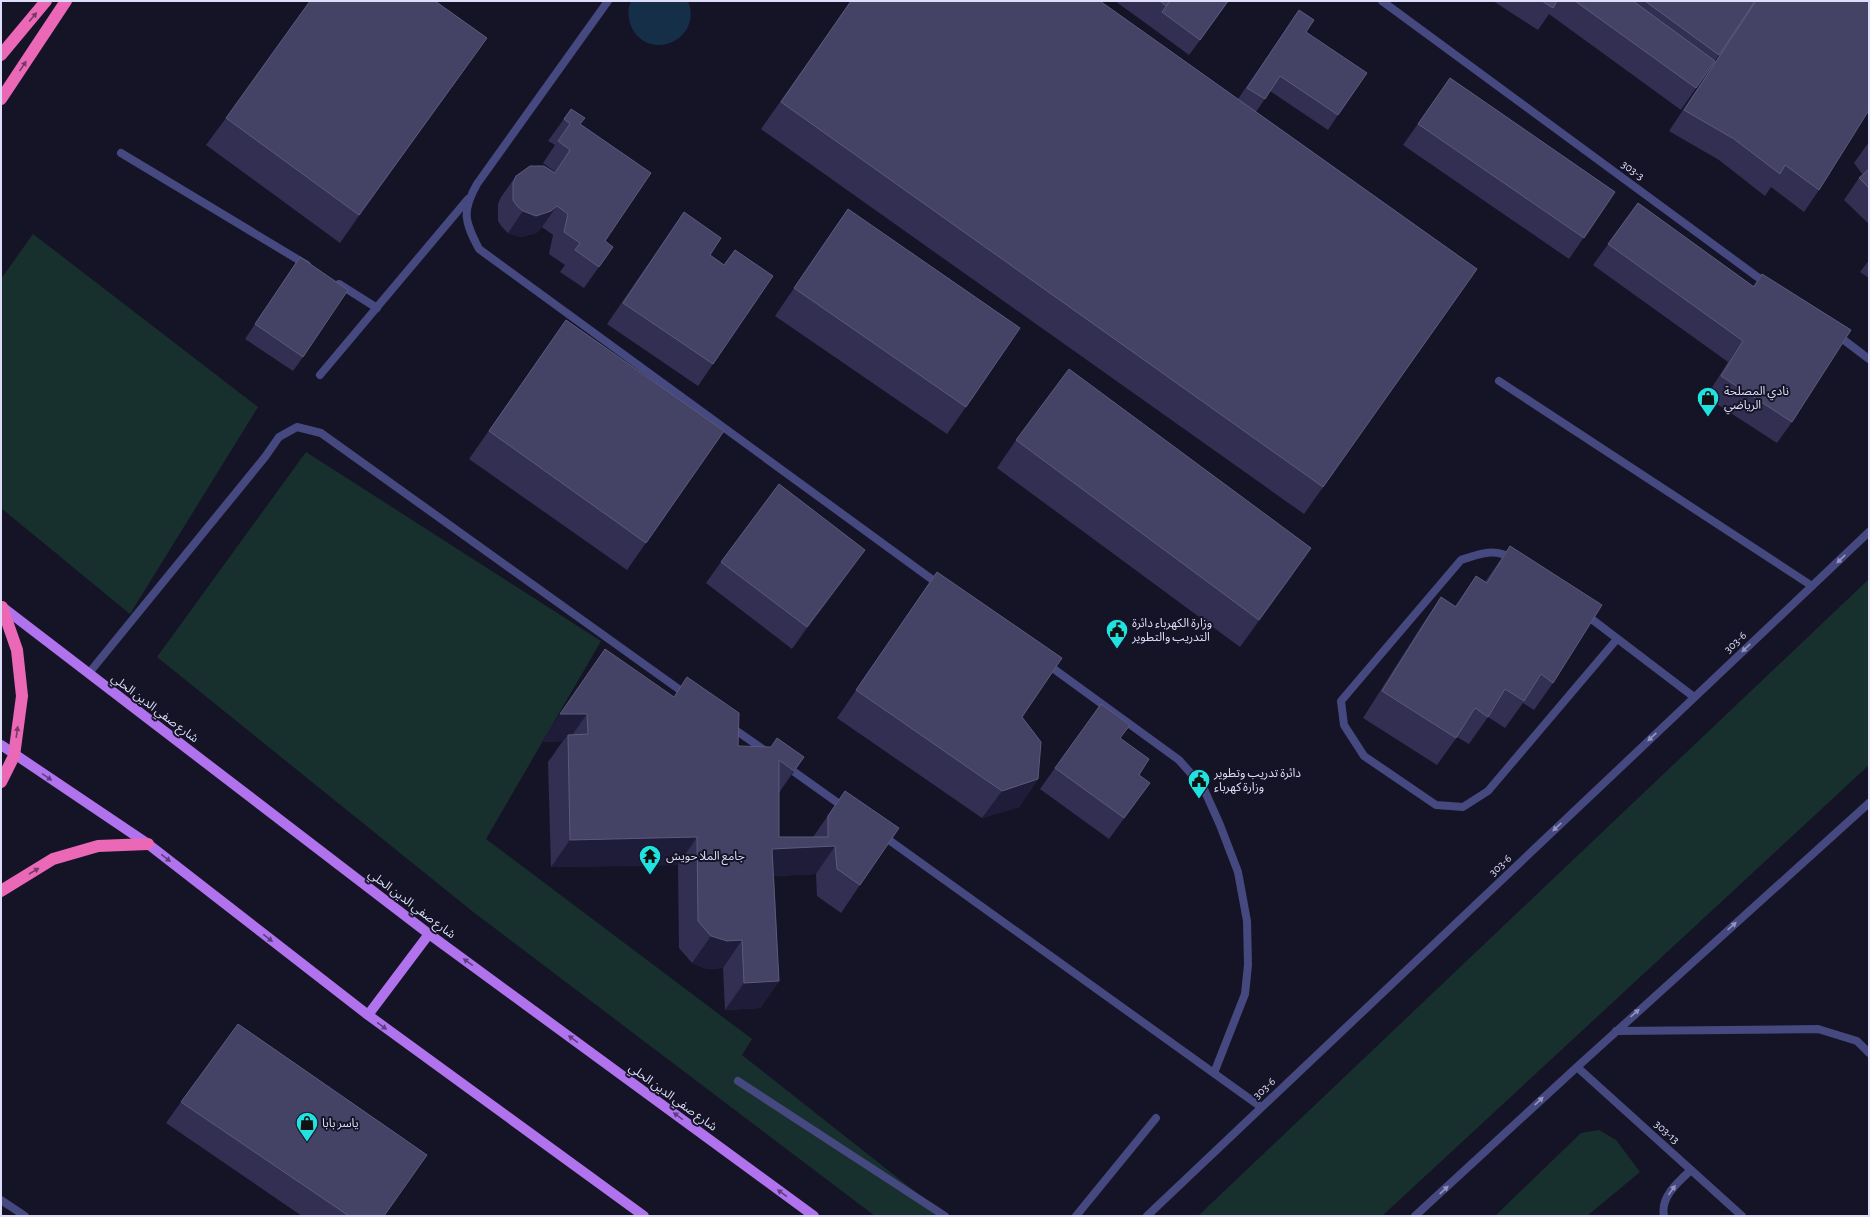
<svg xmlns="http://www.w3.org/2000/svg" width="1870" height="1217" font-family="'Alegreya Sans','Noto Sans Arabic',sans-serif">
	<rect width="100%" height="100%" fill="#151427"/>
	<path fill="#17302d" d="M33 234 258 407 130 614 1 508V279Z
		M306 452 601 641 486 839 752 1039 742 1055 946 1216H875L472 911 157 657Z
		M1869 579V765L1382 1216H1198Z
		M1599 1130 1616 1140 1640 1172 1587 1216H1495L1581 1133Z"/>
	<path fill="#162f49" d="M631 1H688C703 39 650 63 632 28 628 20 627 9 631 1Z"/>
	<g fill="none" stroke-linecap="round" stroke-linejoin="round">
		<path stroke="#454980" stroke-width="8" d="M1499 381 1812 586
			M1512 559C1496 547 1478 554 1461 560L1341 701 1344 725 1364 756 1436 805 1463 807 1488 791 1617 639
			M1585 614 1694 697
			M1616 1031 1818 1029 1857 1041 1869 1053
			M738 1081 945 1216
			M1076 1216 1156 1118
			M1664 1216C1660 1197 1678 1182 1691 1170"/>
		<path stroke="#454980" stroke-width="8" d="M608 1 477 184C461 212 465 222 479 249L941 586
			M1382 1 1767 284
			M121 153 307 265
			M339 284 377 308
			M1836 334 1869 359
			M320 375 468 199
			M1047 664 1179 760 1203 787 1220 825 1238 872 1247 921 1248 965 1245 994 1214 1073
			M89 673 265 457 279 437 297 427 321 433 687 695
			M731 727 767 752
			M786 766 845 808
			M882 835 1261 1107
			M1577 1067 1742 1216
			M1 1200 25 1216
			M1147 1216 1869 532
			M1415 1216 1577 1067 1869 803"/>
		<path stroke="#b173ed" stroke-width="10" d="M1 606 429 934 814 1216
			M1 745 148 844 368 1015 644 1216
			M368 1015 429 934"/>
		<path stroke="#eb68b6" stroke-width="12" d="M1 55 46 1
			M1 99 66 1
			M1 782 14 756 22 696 17 650 2 607
			M1 891 53 859 98 846 148 844"/>
	</g>
	<path fill="#322f53" d="M851 1 1238 99 1299 10 1306 32 1338 115 1328 130 1270 91 1256 112 1477 269 1304 514 761 129Z
		M1115 1H1229L1189 55 1151 27H1152H1151Z
		M1493 1H1869L1819 190 1804 212 1771 187 1765 196 1719 160 1669 131 1736 30 1681 110 1549 14 1538 30Z
		M467 66 340 243 206 145 226 118Z
		M1450 78 1615 192 1569 259 1403 145Z
		M571 109 580 125 605 241 613 247 584 288 560 272 565 265 549 254 553 235 542 227 536 233 521 237 508 233 502 227 498 221V204L501 197 516 176 555 173V172L543 163 555 145 548 141Z
		M1869 142V224L1844 200 1859 178 1863 175 1854 163Z
		M1638 203 1753 286 1762 274 1792 422 1777 443 1706 397 1728 362 1593 265Z
		M848 209 966 407 947 434 775 316Z
		M684 212 710 255 724 265 713 364 698 386 607 324Z
		M300 257 303 357 293 371 245 339Z
		M1869 260V278L1860 272Z
		M566 320 724 431 627 570 469 459Z
		M1016 440 1292 576 1240 647 997 468Z
		M1510 546 1553 683 1534 710 1523 703 1505 728 1488 717 1469 744 1457 737 1437 765 1363 718 1422 625 1441 597 1455 606 1476 576 1485 582Z
		M721 562 850 571 792 649 706 583Z
		M937 572 1022 717 1038 779 1019 807 982 818 837 718Z
		M605 649 738 746 804 757 779 793V837H813L845 791 860 885 841 913 817 896 816 874 774 876 779 981 760 1008 725 1010 723 968 707 969 692 963 679 948 678 865 551 867 548 762 563 741 541 742Z
		M1121 738 1139 775 1135 804 1109 839 1040 789 1055 768Z
		M181 1102 385 1216H302L166 1123Z"/>
	<path fill="#1f1c3a" d="M487 38 467 66 340 243 359 215Z
		M557 206 542 227 536 233 521 237 508 233 523 211Z
		M1311 548 1292 576 1240 647 1259 620Z
		M865 550 850 571 792 649 807 627Z
		M560 714H587L568 741V735L563 741 541 742Z
		M804 757 785 785 775 798 794 771Z
		M1038 779 1019 807 982 818 1002 791Z
		M1150 783 1135 804 1109 839 1124 818Z
		M697 837 678 865 551 867 570 840Z
		M835 846 816 874 753 877 772 849Z
		M711 936 742 940 723 968 707 969 692 963Z
		M779 981 760 1008 725 1010 744 983Z"/>
	<path fill="#444265" stroke="#5c5a7c" d="M310 1H435L487 38 359 215 226 118Z
		M851 1H1100L1477 269 1323 487 781 102Z
		M1160 1H1170L1166 6Z
		M1170 1H1228L1200 40 1162 12Z
		M1542 1H1557L1553 8Z
		M1575 1H1633L1715 61 1696 88Z
		M1645 1H1755L1719 55Z
		M1756 1H1869V110L1819 190 1785 165 1780 174 1734 139 1684 110Z
		M1299 10 1314 20 1306 32 1367 73 1338 115 1280 76 1265 99 1247 88Z
		M1450 78 1615 192 1584 238 1418 124Z
		M571 109 585 118 580 124 651 173 605 241 613 247 599 267 575 250 580 243 564 232 568 214 557 206 551 211 536 216 523 211 517 206 513 200V183L516 176 530 166H544L555 173 570 150 558 141 570 124 564 119Z
		M1869 169V188L1859 178Z
		M1638 203 1754 287 1762 274 1851 330 1792 422 1721 376 1743 341 1608 244Z
		M848 209 1020 328 966 407 794 288Z
		M684 212 721 238 710 255 724 265 735 250 773 276 713 364 623 303Z
		M300 257 348 290 303 357 255 324Z
		M566 320 724 431 646 543 489 431Z
		M1069 369 1311 548 1259 620 1016 440Z
		M779 484 865 550 807 627 721 562Z
		M1510 546 1602 605 1553 683 1541 674 1524 701 1505 689 1488 717 1475 708 1456 738 1382 691 1441 597 1456 607 1476 576 1487 583Z
		M937 572 1062 658 1022 717 1041 742 1038 779 1002 791 856 690Z
		M605 649 674 697 687 677 739 713 738 746 771 747 777 738 804 757 794 771 779 760V837H828V816L845 791 899 828 860 885 837 869 835 846 772 849 779 981 744 983 742 940 727 941 711 936 698 921 697 837 570 840 568 735 588 734 587 714H560Z
		M1101 704 1130 725 1120 738 1149 759 1139 775 1150 783 1124 818 1055 768Z
		M238 1024 427 1155 384 1216H349L181 1102Z"/>
	<defs><path id="oneway-solid" d="M-6-.8H1V-3.2L6.5 0L1 3.2V.8H-6Z"/></defs>
	<g fill="#753a67">
		<use href="#oneway-solid" transform="translate(33 17) rotate(-50)"/>
		<use href="#oneway-solid" transform="translate(23 66) rotate(-56)"/>
		<use href="#oneway-solid" transform="translate(17 732) rotate(-82)"/>
		<use href="#oneway-solid" transform="translate(34 871) rotate(-31)"/>
	</g>
	<g fill="#9294be">
		<use href="#oneway-solid" transform="translate(1841 559) rotate(136)"/>
		<use href="#oneway-solid" transform="translate(1746 648) rotate(137)"/>
		<use href="#oneway-solid" transform="translate(1652 737) rotate(137)"/>
		<use href="#oneway-solid" transform="translate(1557 827) rotate(137)"/>
		<use href="#oneway-solid" transform="translate(1732 926) rotate(-42)"/>
		<use href="#oneway-solid" transform="translate(1635 1013) rotate(-42)"/>
		<use href="#oneway-solid" transform="translate(1539 1101) rotate(-43)"/>
		<use href="#oneway-solid" transform="translate(1444 1190) rotate(-43)"/>
		<use href="#oneway-solid" transform="translate(1672 1190) rotate(-54)"/>
	</g>
	<g fill="#5b3f80">
		<use href="#oneway-solid" transform="translate(47 777) rotate(34)"/>
		<use href="#oneway-solid" transform="translate(166 858) rotate(38)"/>
		<use href="#oneway-solid" transform="translate(268 938) rotate(38)"/>
		<use href="#oneway-solid" transform="translate(468 962) rotate(-144)"/>
		<use href="#oneway-solid" transform="translate(382 1026) rotate(36)"/>
		<use href="#oneway-solid" transform="translate(573 1039) rotate(-144)"/>
		<use href="#oneway-solid" transform="translate(678 1116) rotate(-144)"/>
		<use href="#oneway-solid" transform="translate(782 1193) rotate(-144)"/>
	</g>
	<defs>
		<g id="shop-pin" transform="scale(1.15)"><path d="M0 17L-7.5 6A9.5 9.5 0 1 1 7.5 6Z" fill="#22e2df" stroke="#151427"/><path d="M-5-2.5h2.3a2.7 3.5 0 0 1 5.4 0H5L5.5 6h-11ZM-1.5-2.5h3a1.5 2.3 0 0 0-3 0Z" fill="#111"/></g>
		<g id="civic-pin" transform="scale(1.15)"><path d="M0 17L-7.5 6A9.5 9.5 0 1 1 7.5 6Z" fill="#22e2df" stroke="#151427"/><path d="M-.6-6.5H3V-4.5H.6V-3L4-1V1h2V6H-6V1h2V-1L-.6-3ZM-1.2 2.5V6h2.4V2.5Z" fill="#111"/></g>
		<g id="temple-pin" transform="scale(1.15)"><path d="M0 17L-7.5 6A9.5 9.5 0 1 1 7.5 6Z" fill="#22e2df" stroke="#151427"/><path d="M0-6L5-2H3V0L6.5 2.5H4V6H1.5V3h-3V6H-4V2.5H-6.5L-3 0V-2H-5Z" fill="#111"/></g>
	</defs>
	<g fill-rule="evenodd">
		<use href="#shop-pin" x="1708" y="398"/>
		<use href="#civic-pin" x="1117" y="630"/>
		<use href="#civic-pin" x="1199" y="780"/>
		<use href="#temple-pin" x="650" y="856"/>
		<use href="#shop-pin" x="307" y="1123"/>
	</g>
	<g text-anchor="middle" dominant-baseline="central" stroke-width="4" stroke-linejoin="round" paint-order="stroke">
		<g font-size="12" fill="#dedefb" stroke="#151427">
			<text transform="translate(1633 170) rotate(36)">303-3</text>
			<text transform="translate(1735 642) rotate(-43)">303-6</text>
			<text transform="translate(155 708) rotate(37)">شارع صفي الدين الحلي</text>
			<text transform="translate(1500 865) rotate(-43)">303-6</text>
			<text transform="translate(412 904) rotate(37)">شارع صفي الدين الحلي</text>
			<text transform="translate(1264 1088) rotate(-43)">303-6</text>
			<text transform="translate(673 1097) rotate(36)">شارع صفي الدين الحلي</text>
			<text transform="translate(1667 1132) rotate(42)">303-13</text>
		</g>
		<g font-size="12" fill="#dedefb" stroke="#151427" text-anchor="start">
			<text x="1724" y="391">نادي المصلحة<tspan x="1724" dy="14">الرياضي</tspan></text>
			<text x="1132" y="623">وزارة الكهرباء دائرة<tspan x="1132" dy="14">التدريب والتطوير</tspan></text>
			<text x="1214" y="773">دائرة تدريب وتطوير<tspan x="1214" dy="14">وزارة كهرباء</tspan></text>
			<text x="666" y="856">جامع الملا حويش</text>
			<text x="322" y="1123">ياسر بابا</text>
		</g>
	</g>
	<rect width="1870" height="1217" fill="none" stroke="#dedefb" stroke-width="4"/>
</svg>
